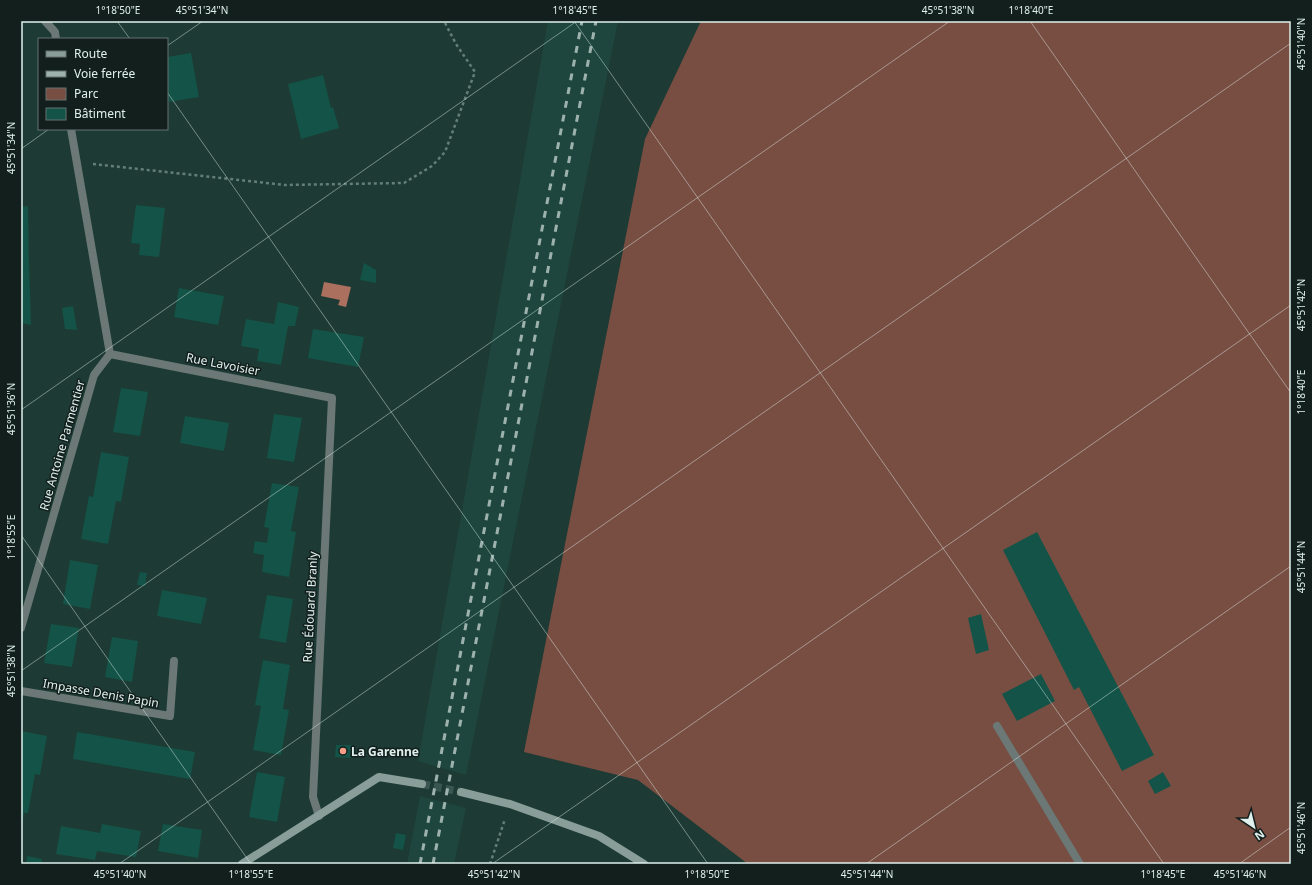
<svg xmlns="http://www.w3.org/2000/svg" width="1312" height="885" font-family="'Noto Sans',sans-serif">
	<rect width="100%" height="100%" fill="#1d3b34"/>
	<path fill="#1e463e" d="M548 21H618L466 775 418 761Z
		M420 796 466 808 454 864H407Z"/>
	<path fill="#794e42" d="M701 21H1291V864H748L638 780 524 752 645 139Z"/>
	<path fill="#ac705f" d="M324 282 351 287 346 307 338 305 340 300 321 296Z"/>
	<path fill="#145347" d="M191 53 199 97 169 102 167 88V57Z
		M323 75 331 108 333 107 339 128 301 139 288 84Z
		M136 205 165 208 159 257 139 255 140 244 131 243Z
		M28 206 29 261 31 325 21 323V207Z
		M364 263 376 270V283L360 280Z
		M179 288 224 296 218 325 174 317Z
		M278 302 299 307 295 326H288L281 365 257 361 259 349 241 346 246 319 274 324Z
		M73 306 77 330 65 329 62 308Z
		M313 329 364 337 358 367 308 358Z
		M121 388 148 392 140 436 113 432Z
		M274 414 302 418 294 462 267 458Z
		M185 416 229 423 224 451 180 443Z
		M101 452 129 457 121 502 116 501 108 544 81 539 89 496 93 497Z
		M272 483 299 487 291 531 296 532 289 577 262 572 264 555 253 553 255 541 267 543 269 528 264 527Z
		M1037 532 1154 755 1122 771 1079 687 1074 690 1003 550Z
		M70 560 98 565 90 609 63 604Z
		M140 572 147 573 145 586 137 585Z
		M162 590 207 598 201 624 157 616Z
		M267 595 293 599 286 643 259 638Z
		M981 614 989 650 976 654 968 618Z
		M51 624 79 628 72 667 44 663Z
		M112 637 138 641 132 682 105 677Z
		M263 660 290 665 283 709 289 710 281 755 253 750 261 706 255 705Z
		M1041 674 1055 701 1017 721 1002 694Z
		M21 731 47 736 40 775 35 774 28 813H24L22 823Z
		M77 732 195 752 190 779 73 759Z
		M336 745H352L350 758 335 757Z
		M257 772 285 777 277 822 249 817Z
		M1163 772 1171 786 1155 794 1148 781Z
		M102 824 141 831 136 857 97 851 95 860 56 854 61 826 100 833Z
		M163 824 202 830 198 858 158 851Z
		M396 833 406 835 403 850 393 848Z
		M27 856 42 859 41 864H26Z"/>
	<g fill="none" stroke-linecap="round" stroke-linejoin="round">
		<path stroke="#3a5650" stroke-width="8" stroke-dasharray="8 4" stroke-linecap="butt" d="M422 784 461 792"/>
		<path stroke="#647e78" stroke-width="2.5" stroke-dasharray="3 3" stroke-linecap="butt" d="M93 164 285 185 404 183 432 166 445 152 475 72 456 44 444 21
			M490 864 505 819"/>
		<path stroke="#6b7875" stroke-width="8" d="M997 726 1080 864"/>
		<path stroke="#6b7875" stroke-width="8" d="M45 21 55 32 56 39
			M110 354 332 398 313 797 319 816
			M21 628 94 375 110 354 71 129
			M21 691 170 716 174 661"/>
		<path stroke="#899e99" stroke-width="8" d="M461 792 510 804 599 836 644 864
			M242 864 379 777 422 784"/>
		<path stroke="#9db2ad" stroke-width="3" stroke-dasharray="7 7" stroke-linecap="butt" d="M420 864 582 21
			M433 864 596 21"/>
	</g>
	<path fill="none" stroke="#e0f1ed" stroke-width="1" stroke-opacity="0.45" d="M117 21 130 39M574 21 1164 864M1030 21 1291 393M167 46 203 21M167 92 708 864M21 149 49 129M21 410 577 21M21 535 251 864M21 671 950 21M119 864 1291 43M492 864 1291 305M866 864 1291 566M1239 864 1291 827"/>
	<circle fill="#f49e87" stroke="#121f1c" stroke-width="1.5" cx="343" cy="751" r="4"/>
	<g text-anchor="middle" dominant-baseline="central" stroke-width="3" stroke-linejoin="round" paint-order="stroke">
		<g font-size="12" fill="#e0f1ed" stroke="#121f1c">
			<text transform="translate(223 364) rotate(11)">Rue Lavoisier</text>
			<text transform="translate(62 445) rotate(-74)">Rue Antoine Parmentier</text>
			<text transform="translate(310 607) rotate(-87)">Rue Édouard Branly</text>
			<text transform="translate(101 693) rotate(10)">Impasse Denis Papin</text>
		</g>
		<g font-size="12" font-weight="bold" fill="#e0f1ed" stroke="#121f1c" text-anchor="start">
			<text x="351" y="751">La Garenne</text>
		</g>
	</g>
	<rect width="1312" height="885" fill="none" stroke="#121f1c" stroke-width="44"/>
	<rect x="38" y="38" width="130" height="92" fill="#121f1c" stroke="#647370"/>
	<rect x="46" y="51" width="20" height="6" fill="#899e99" stroke="#647370"/>
	<text x="74" y="58" font-size="12" fill="#e0f1ed">Route</text>
	<rect x="46" y="71" width="20" height="6" fill="#9db2ad" stroke="#647370"/>
	<text x="74" y="78" font-size="12" fill="#e0f1ed">Voie ferrée</text>
	<rect x="46" y="88" width="20" height="12" fill="#794e42" stroke="#647370"/>
	<text x="74" y="98" font-size="12" fill="#e0f1ed">Parc</text>
	<rect x="46" y="108" width="20" height="12" fill="#145347" stroke="#647370"/>
	<text x="74" y="118" font-size="12" fill="#e0f1ed">Bâtiment</text>
	<g transform="translate(1254 827) rotate(145)" stroke="#121f1c" stroke-width="3" paint-order="stroke">
	<path d="M0-3L7 15L0 10L-7 15Z" fill="#e0f1ed"/>
	<text y="-6" font-size="11" font-weight="bold" text-anchor="middle" fill="#e0f1ed">N</text>
	</g>
	<rect x="22" y="22" width="1268" height="841" fill="none" stroke="#e0f1ed" stroke-width="1.5"/>
	<g font-size="10" text-anchor="middle" fill="#e0f1ed">
		<text x="118" y="14">1°18'50"E</text>
		<text x="202" y="14">45°51'34"N</text>
		<text x="575" y="14">1°18'45"E</text>
		<text x="948" y="14">45°51'38"N</text>
		<text x="1031" y="14">1°18'40"E</text>
		<text transform="translate(1301 44) rotate(-90)" y="4">45°51'40"N</text>
		<text transform="translate(11 148) rotate(-90)" y="4">45°51'34"N</text>
		<text transform="translate(1301 305) rotate(-90)" y="4">45°51'42"N</text>
		<text transform="translate(1301 392) rotate(-90)" y="4">1°18'40"E</text>
		<text transform="translate(11 409) rotate(-90)" y="4">45°51'36"N</text>
		<text transform="translate(11 537) rotate(-90)" y="4">1°18'55"E</text>
		<text transform="translate(1301 567) rotate(-90)" y="4">45°51'44"N</text>
		<text transform="translate(11 671) rotate(-90)" y="4">45°51'38"N</text>
		<text transform="translate(1301 828) rotate(-90)" y="4">45°51'46"N</text>
		<text x="120" y="878">45°51'40"N</text>
		<text x="251" y="878">1°18'55"E</text>
		<text x="494" y="878">45°51'42"N</text>
		<text x="707" y="878">1°18'50"E</text>
		<text x="867" y="878">45°51'44"N</text>
		<text x="1163" y="878">1°18'45"E</text>
		<text x="1240" y="878">45°51'46"N</text>
	</g>
</svg>
